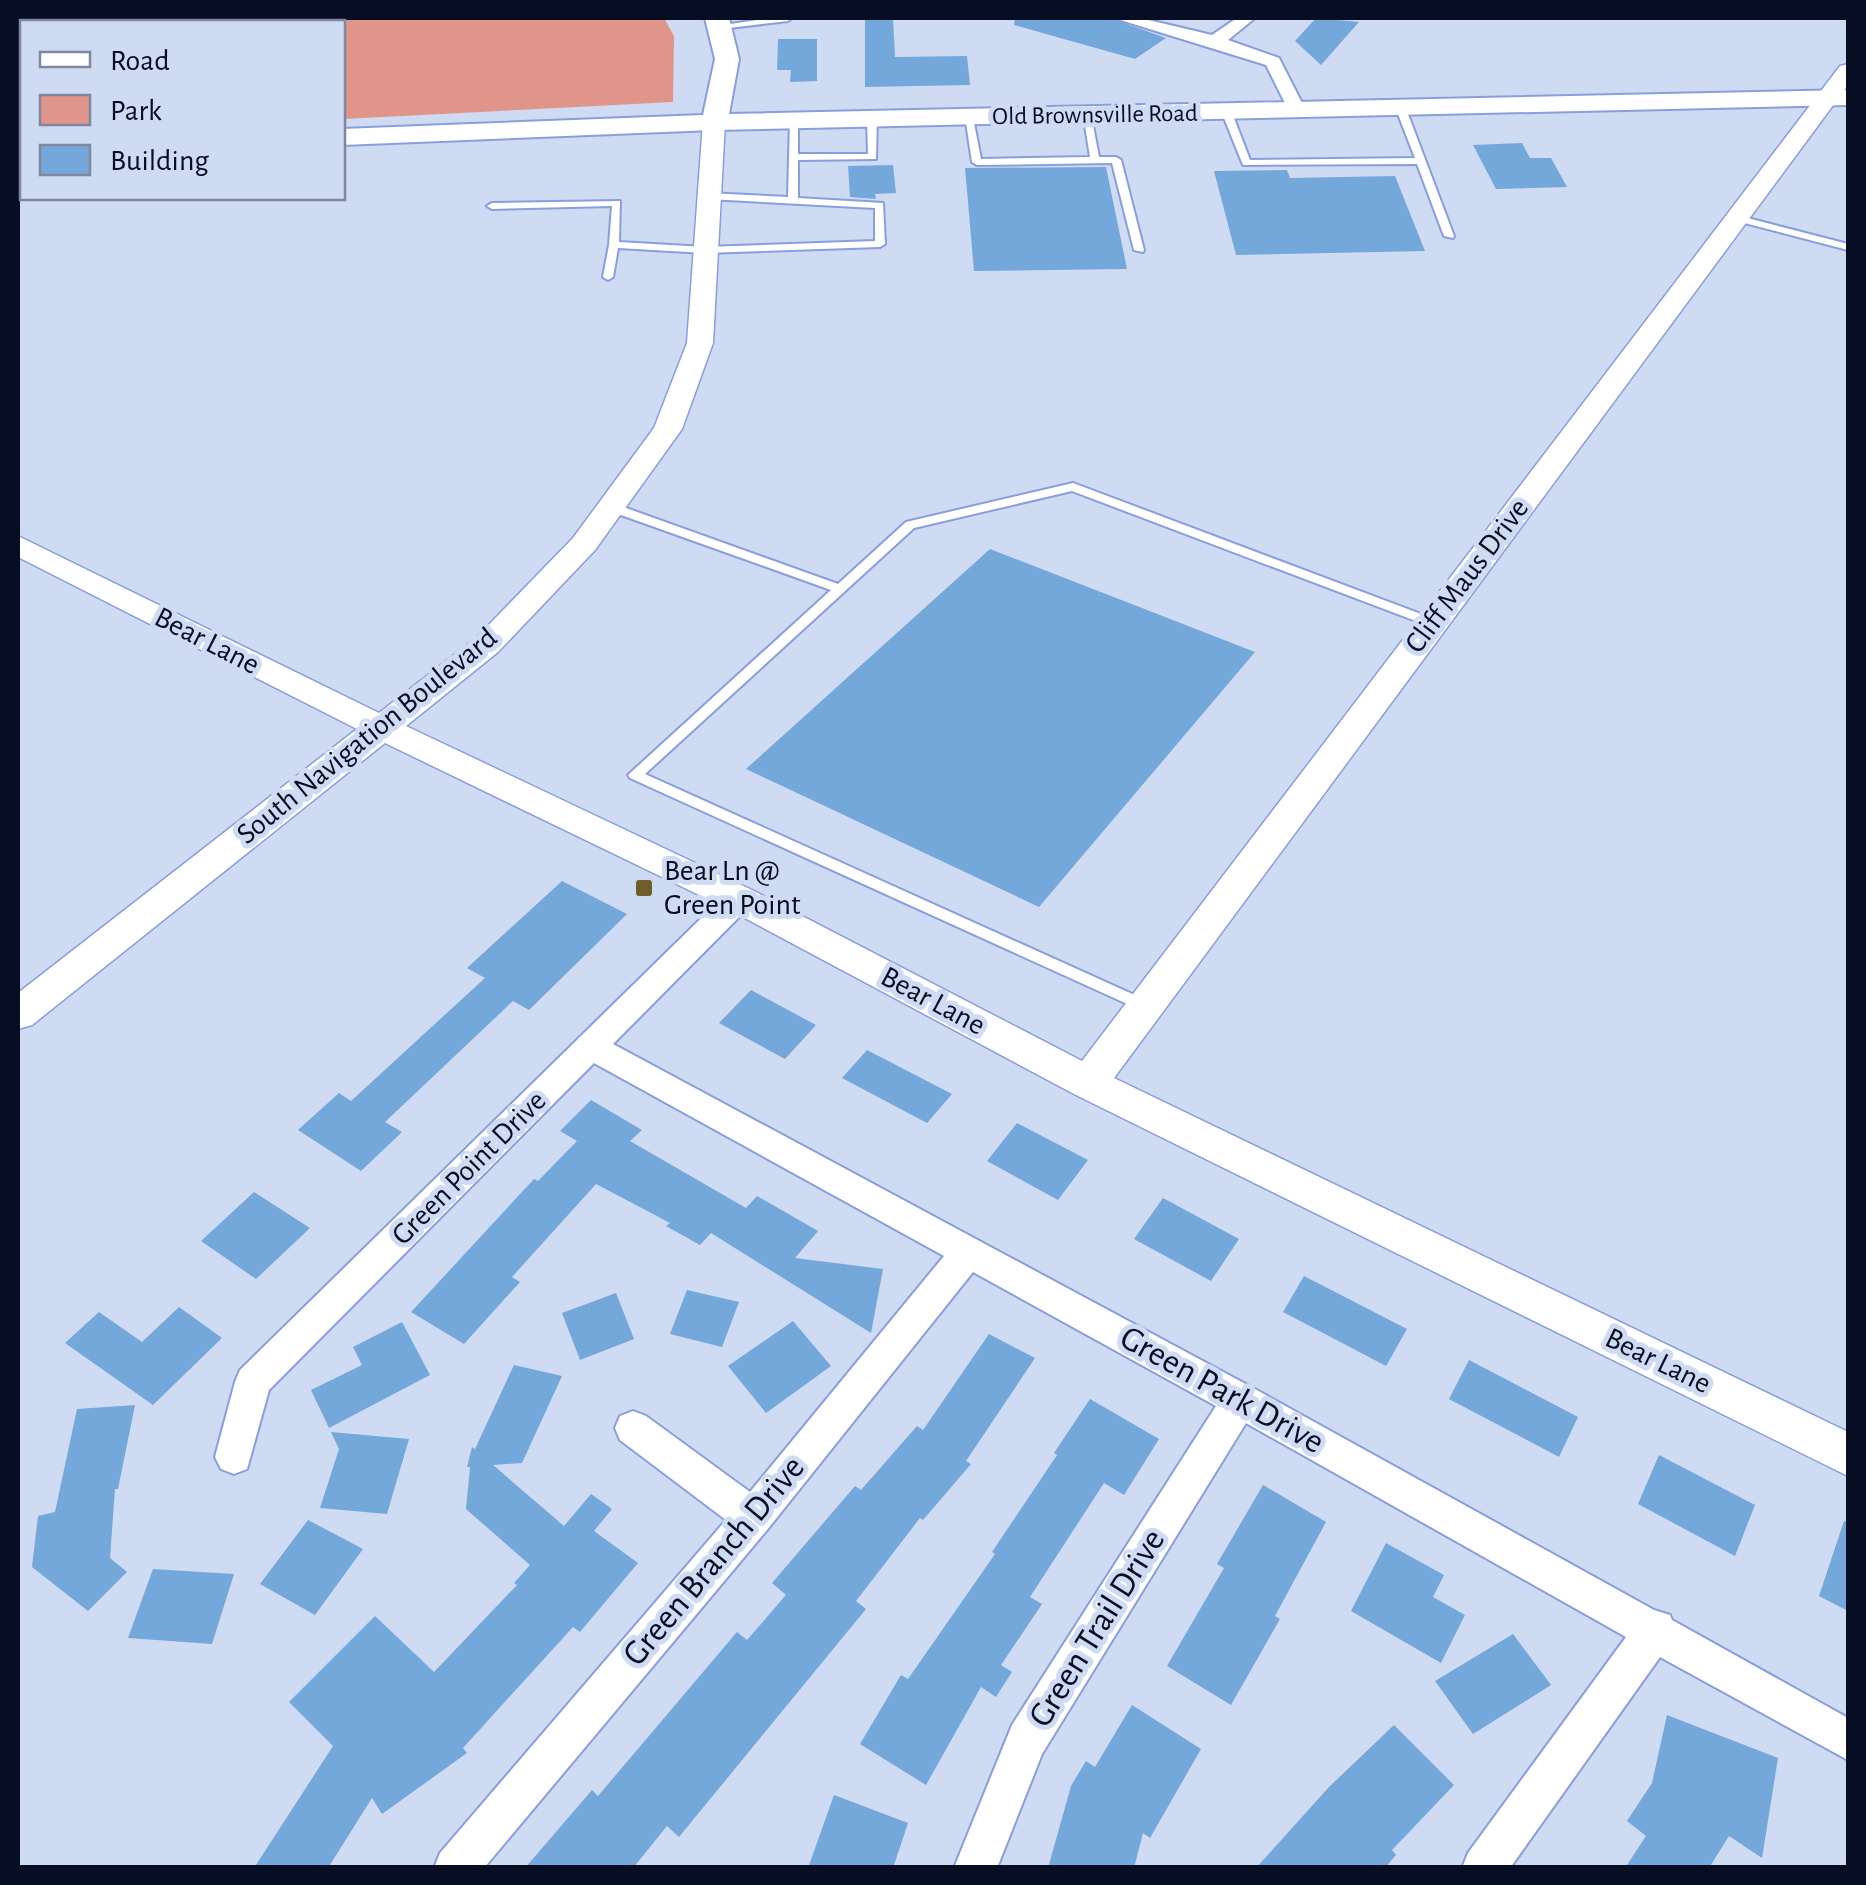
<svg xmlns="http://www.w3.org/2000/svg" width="1866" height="1885" font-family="'Alegreya Sans',sans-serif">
	<rect width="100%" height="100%" fill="#cfdaf3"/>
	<path fill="#e0958a" d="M18 18H664L674 36 673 102 343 119 342 22H22V145H18Z"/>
	<path fill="#74a8db" d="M865 18H893L895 57 967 56 970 85 865 87Z
		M1015 18H1110L1166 38 1135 59 1014 25Z
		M1316 18 1359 22 1321 65 1295 41Z
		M778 39H817V81L790 82 791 70H777Z
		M1522 143 1530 158H1551L1567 187 1496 189 1473 145Z
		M893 165 896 193 875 194 876 199 850 197 848 166Z
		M1106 167 1127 269 974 271 965 168Z
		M1287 170 1290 178 1395 176 1425 251 1236 255 1214 171Z
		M990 549 1255 652 1039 907 746 769Z
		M562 881 627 914 529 1010 513 1001 385 1122 402 1132 361 1171 298 1130 339 1093 351 1101 485 978 467 968Z
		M751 990 816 1025 785 1059 719 1023Z
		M867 1050 952 1094 927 1123 842 1078Z
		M591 1100 642 1130 630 1141 746 1208 757 1196 818 1231 795 1258 883 1269 871 1333 711 1233 700 1245 666 1226 670 1223 596 1184 512 1277 520 1282 464 1344 411 1312 534 1179 538 1181 577 1141 560 1131Z
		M1017 1123 1088 1160 1058 1200 987 1161Z
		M254 1192 310 1228 256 1279 201 1241Z
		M1163 1198 1239 1239 1211 1281 1134 1239Z
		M1304 1276 1407 1329 1386 1366 1283 1312Z
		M687 1290 739 1302 722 1347 670 1334Z
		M616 1293 634 1339 580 1360 562 1313Z
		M179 1307 222 1338 153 1405 65 1343 99 1312 142 1342Z
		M793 1321 831 1366 766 1413 728 1366Z
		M402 1322 430 1375 329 1428 311 1390 362 1365 353 1347Z
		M989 1334 1035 1358 966 1461 971 1464 923 1520 920 1518 856 1601 866 1609 679 1837 667 1826 633 1868H525L592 1790 598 1796 737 1632 747 1640 786 1595 772 1583 855 1486 861 1490 917 1426 923 1430Z
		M1469 1360 1578 1417 1559 1457 1449 1399Z
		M514 1365 562 1376 522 1463 493 1465 564 1526 591 1494 612 1509 594 1531 638 1563 580 1632 573 1627 463 1748 467 1753 382 1814 372 1798 328 1868H254L333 1746 289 1702 375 1616 434 1672 517 1585 514 1583 530 1565 466 1509 470 1467H467L472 1447 475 1449Z
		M1090 1399 1159 1439 1124 1495 1104 1483 1030 1597 1042 1604 1001 1665 1012 1672 996 1697 981 1687 926 1785 860 1744 901 1675 908 1679 995 1554 992 1552 1057 1455 1054 1453Z
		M135 1405 118 1489H115L110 1558 127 1572 88 1611 32 1567 38 1516 55 1512 77 1409Z
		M331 1432 409 1439 387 1514 320 1508 339 1449Z
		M1659 1455 1755 1505 1735 1556 1638 1504Z
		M1263 1485 1326 1522 1275 1616 1280 1619 1231 1705 1167 1666 1224 1568 1217 1564Z
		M308 1520 363 1549 315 1615 260 1584Z
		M1844 1521 1848 1522V1611L1819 1596Z
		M1386 1543 1444 1575 1433 1597 1465 1615 1441 1663 1351 1611Z
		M153 1569 234 1574 212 1644 128 1638Z
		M1513 1634 1551 1685 1473 1734 1435 1681Z
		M1132 1705 1201 1749 1150 1838 1143 1833 1134 1868H1048L1071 1786 1086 1761 1095 1767Z
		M1667 1715 1778 1758 1762 1858 1729 1836 1709 1868H1625L1646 1836 1627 1821 1652 1783Z
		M1394 1725 1454 1785 1392 1850 1396 1855 1385 1868H1256L1329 1787Z
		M834 1795 908 1823 893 1868H808Z"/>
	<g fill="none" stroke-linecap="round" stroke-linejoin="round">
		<g stroke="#899fdc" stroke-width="4">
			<path id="service" d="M771 18H792L788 21 721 29 717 26Z
				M1401 106 1406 109 1454 236 1453 238 1444 236 1417 164 1243 165 1222 113 1227 110 1232 113 1250 160 1415 158 1396 109Z
				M1083 113 1091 115 1099 157H1116L1121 160 1144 250 1143 252 1134 250 1112 163 977 165 972 162 965 116 973 118 981 159 1090 157Z
				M872 116 877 119 876 159 798 160V198L883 203 885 244 880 247 705 253 618 248 613 277 608 280 603 277 609 245 612 206 492 209 487 206 492 203 620 201 619 242 705 247 875 241V208L708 199 703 196 708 193 788 197 790 118 798 120V154H868L867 119Z
				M1736 215 1848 244V250L1733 220 1731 218Z
				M1073 483 1437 620 1439 623 1437 626H1429L1072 491 914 528 645 774 1150 1002 1153 1006 1150 1010 1145 1012 630 778 628 775 831 590 607 510V504H615L838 584 906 522Z"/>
		</g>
		<g stroke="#899fdc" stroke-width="4">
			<path id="minor" d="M1114 18H1140L1212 35 1237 18H1255L1228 40 1279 58 1306 111 1297 116 1291 115 1266 65Z
				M739 888 749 891 754 899 749 907 613 1044 1253 1388 1654 1610 1670 1615 1672 1620 1848 1718V1760L1660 1657 1510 1868H1462L1468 1853 1626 1637 1246 1423 1042 1754 997 1868H954L1012 1725 1216 1406 973 1272 767 1530 484 1868H434L440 1853 726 1520 620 1440 615 1428 620 1416 633 1411 646 1416 750 1492 944 1256 594 1063 269 1390 247 1469 234 1474 221 1469 215 1457 235 1382 240 1370 729 891Z"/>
		</g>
		<g stroke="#899fdc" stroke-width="3">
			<path id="tertiary" d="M1848 64V85L1114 1078 1848 1432V1476L1074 1094 726 908 385 743 32 1025 18 1029V993L357 729 18 557V536L379 713 476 638 573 538 654 428 687 343 703 122 714 115 725 122 713 343 682 429 595 550 498 652 406 726 752 890 1082 1061 1840 66Z"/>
		</g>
		<g stroke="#899fdc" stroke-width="4">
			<path id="secondary" d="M705 18H729L739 59 729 114 1848 90V105L714 130 342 145V129L703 115 715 59Z
				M18 156H22V172H18Z"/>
		</g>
		<use href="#service" fill="#fff" fill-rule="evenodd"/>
		<use href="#minor" fill="#fff" fill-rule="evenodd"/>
		<use href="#tertiary" fill="#fff" fill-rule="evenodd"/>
		<use href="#secondary" fill="#fff" fill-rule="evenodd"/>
	</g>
	<rect fill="#715e2d" stroke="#cfdaf3" stroke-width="4" x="634" y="878" width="20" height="20" rx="5"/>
	<g text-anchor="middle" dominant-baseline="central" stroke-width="10" stroke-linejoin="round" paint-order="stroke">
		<g font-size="25" fill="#070d22" stroke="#cfdaf3">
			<text transform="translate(1095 115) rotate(-1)">Old Brownsville Road</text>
		</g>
		<g font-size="30" fill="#070d22" stroke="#cfdaf3">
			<text transform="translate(1467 576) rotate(-53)">Cliff Maus Drive</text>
			<text transform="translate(207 641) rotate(27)">Bear Lane</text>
			<text transform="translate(367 736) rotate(-39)">South Navigation Boulevard</text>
			<text transform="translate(933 1001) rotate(28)">Bear Lane</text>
			<text transform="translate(469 1168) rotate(-45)">Green Point Drive</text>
			<text transform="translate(1658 1361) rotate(26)">Bear Lane</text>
		</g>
		<g font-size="30" fill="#070d22" stroke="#cfdaf3" text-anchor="start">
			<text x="664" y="871">Bear Ln @<tspan x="664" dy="34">Green Point</tspan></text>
		</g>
		<g font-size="35" fill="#070d22" stroke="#cfdaf3">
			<text transform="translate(1222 1390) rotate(29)">Green Park Drive</text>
			<text transform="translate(714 1561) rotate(-50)">Green Branch Drive</text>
			<text transform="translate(1097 1628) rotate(-58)">Green Trail Drive</text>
		</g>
	</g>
	<rect width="1866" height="1885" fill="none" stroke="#070d22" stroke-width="40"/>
	<rect x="20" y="20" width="325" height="180" fill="#cfdaf3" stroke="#7f889f" stroke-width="2.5"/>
	<rect x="40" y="52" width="50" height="15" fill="#ffffff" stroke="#7f889f" stroke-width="2.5"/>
	<text x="110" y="70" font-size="30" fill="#070d22">Road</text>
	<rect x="40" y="95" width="50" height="30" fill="#e0958a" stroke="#7f889f" stroke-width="2.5"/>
	<text x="110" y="120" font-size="30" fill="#070d22">Park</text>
	<rect x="40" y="145" width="50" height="30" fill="#74a8db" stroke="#7f889f" stroke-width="2.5"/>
	<text x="110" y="170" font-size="30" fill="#070d22">Building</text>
</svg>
